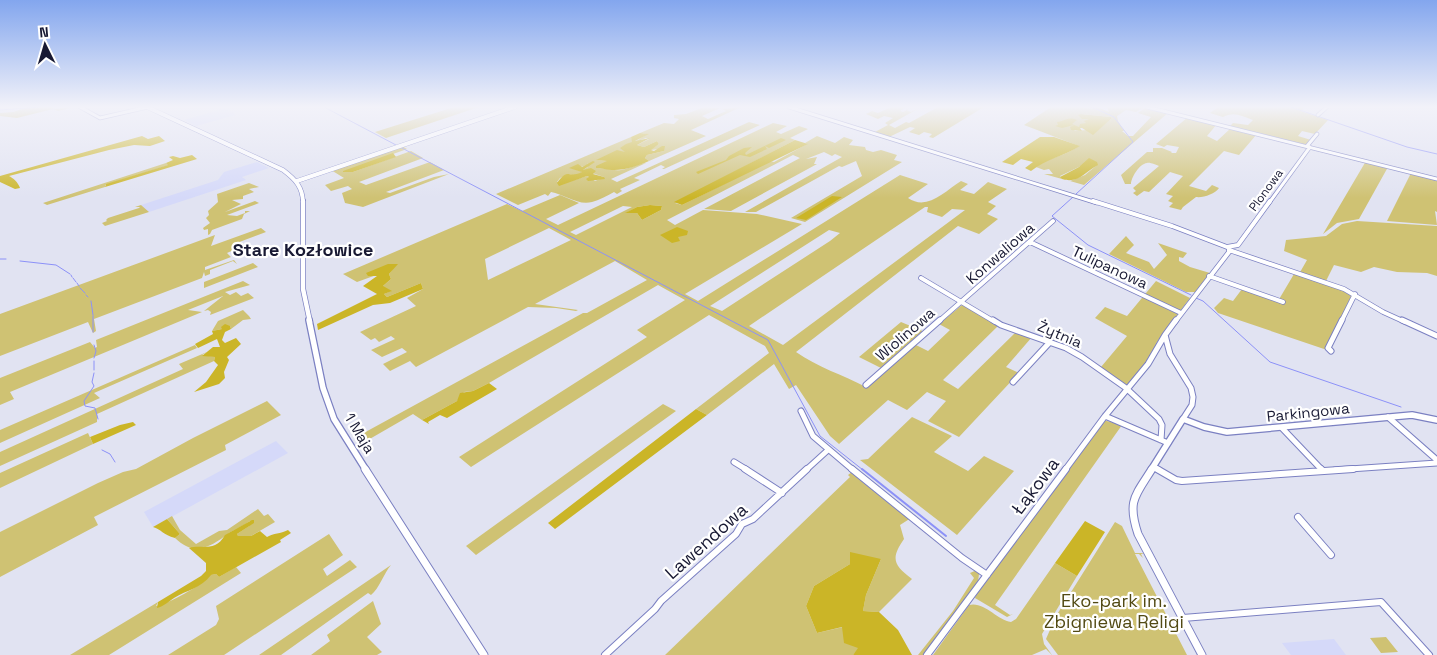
<svg xmlns="http://www.w3.org/2000/svg" width="1437" height="655" font-family="'Space Grotesk',sans-serif">
	<rect width="100%" height="100%" fill="#e1e3f2"/>
	<path fill="#d5d9f9" d="M226 108 236 115 196 126 184 120Z
		M257 162 269 168 242 177 246 180 149 212 141 205 218 180 224 172Z
		M276 441 288 453 153 527 144 512Z
		M1334 639 1346 655H1291L1282 643Z"/>
	<path fill="#cfc273" fill-rule="evenodd" d="M28 107H51L54 109 74 107 58 111 53 109 17 118 0 116V113L13 112Z
		M454 107H479L386 138 375 132Z
		M704 107 720 108 702 116 708 119 726 111 722 109 741 107 691 130 706 136 649 161 645 158 647 155 664 151 660 149 650 150 659 144 657 141 644 147 637 145 649 139 646 138 635 142 647 134 640 133 664 123 674 124 679 119 674 118V115L686 114Z
		M891 107H906L900 111 903 112 913 107 906 110 911 112 921 107 889 125 895 128 906 122 909 123 938 107H984L933 138 929 137 932 134 924 132 919 135 909 132 915 128 910 127 889 137 875 132 888 125 885 123 893 118 884 116 878 119 866 114 872 111 878 113Z
		M1051 107H1082L1094 109 1087 107H1097L1109 112 1107 107H1144L1136 112 1126 110 1117 116 1118 121 1124 131H1122L1128 136H1133L1151 117 1138 113 1146 107 1168 113 1084 185 1070 181 1085 175 1097 165 1085 164 1060 176 1062 179 1044 174H1053L1049 169 1044 170 1036 167C1049 157 1066 156 1079 146L1024 125ZM1081 114 1111 117V119L1099 129 1075 131 1071 127H1079L1088 123 1090 118Z
		M1218 107H1304L1301 111 1328 120 1315 134 1302 131 1298 136 1311 140 1307 145 1230 126 1233 123 1248 125 1253 120C1242 116 1234 111 1223 117L1210 113Z
		M1188 117 1217 124 1207 136 1217 141 1231 128 1257 134 1239 155 1224 151 1189 186 1206 191 1212 185 1219 188C1215 194 1203 198 1196 197L1183 207 1181 210 1169 207 1173 203 1168 201 1173 196 1166 194 1183 176 1170 172 1149 192 1144 191 1137 196 1133 193 1136 191 1133 188 1159 166C1156 165 1150 162 1147 163 1139 164 1131 178 1131 184H1125L1121 175 1147 152H1153V148H1162L1172 152 1171 153H1176L1179 147 1167 145 1164 147 1156 144Z
		M749 122 760 125 664 169H662L665 167 661 165 634 178 640 180 620 189 622 191 617 194 614 192C607 196 599 200 592 202 578 206 564 194 551 192L548 196 545 194 518 205 496 194 631 137 633 142 627 153 597 160 609 161 596 168C605 168 612 171 621 170 630 168 637 164 646 163L611 179 617 182ZM587 163 588 167 583 170 604 177 595 181 587 176 574 180 557 182 560 178 570 174 575 176 583 172 579 170 582 165 581 167 587 165Z
		M773 123 787 126 776 132 781 134 799 126 808 129 790 138 795 140 675 203 682 205 770 161 774 162 807 144 805 143 817 136 835 143 844 137 853 140 849 145 865 147 866 150 873 152 881 150 897 155 894 160 902 162 805 222 791 218 862 176 856 161 842 167 839 166 756 212H745L842 157 835 154 832 156 824 152 806 159 817 157 814 164H817L731 211 704 209 800 158 793 155 667 220 675 225 703 210 757 214 802 224 685 294 698 301 900 175 928 184 908 198C927 211 944 192 961 181L968 184 960 190 974 194 988 182 1007 189 988 202 996 206 987 214 998 219 979 234 958 226 796 352C817 367 843 375 866 387L914 344 928 351 950 330 939 324 962 305 999 325 943 380 958 389 1016 332 1032 337 1006 367 1019 373 959 437 928 421 946 401 927 392 907 410 888 400 839 444 830 436 796 385 789 389 774 364 707 415 696 409 769 353 765 346 709 315 471 467 459 457 647 337 637 330 685 300 658 285 489 383 473 391 464 392 457 401 422 420 413 414 361 444 360 435 583 313H587L647 280 615 261 535 304 578 310 576 311 556 308 528 307 416 367 410 361 390 371 383 364 407 352 402 348 382 357 371 350 395 339 391 336 379 342 375 338 371 340 360 332 416 306 407 298 423 289 421 283 387 297 384 294 391 291 382 287 391 279 389 274 393 269 357 282 343 274 507 204 522 211 560 195 579 203 546 219 558 225ZM650 205 662 206 661 210 642 220 637 213H626L637 207ZM623 206 632 207 576 235 570 232ZM925 207H928L927 212 942 217 952 209 965 210 783 345 749 326ZM549 228 571 240 488 280 485 259ZM829 230 840 233 830 241 722 311 710 306Z
		M402 146 407 149 343 172H353L411 151 423 158 359 182 366 185 430 162 444 170 386 192 390 193 434 177 449 174 363 207 345 203 342 193 352 189 348 186 331 191 325 185 344 178 331 170Z
		M1366 161 1388 167 1359 219 1337 223 1323 234Z
		M166 163 169 165 105 185V187L47 205 43 203Z
		M1411 173 1437 179V212L1435 211 1437 225 1387 221Z
		M249 183 259 187 249 189 254 192 243 196V199L232 200 241 204 225 212 255 201 259 203 227 215 237 216 245 213V211H250L244 214 242 219 212 230 210 234 208 235V229L204 230 203 228 210 223 206 218 209 215 208 211 218 202 217 194Z
		M141 205 149 212 105 226 102 223 107 221 106 220 108 218 139 208 140 207H135Z
		M1357 221 1437 226V276L1427 273 1397 272 1374 267 1361 272 1334 265 1325 283 1352 294 1327 350 1218 313 1214 308 1224 298 1233 301 1242 289 1278 301 1294 274H1299L1307 260 1284 251 1286 240 1326 236 1342 224Z
		M261 228 266 232 234 244 238 248 227 253 231 257 205 267V270L234 260 237 264 233 261 210 270V274L205 276 204 272 202 278 94 319 96 331 93 333 88 322 0 356V314L215 235 211 246Z
		M1126 236 1134 245 1126 253 1149 262 1154 269 1167 255 1158 243 1187 253 1183 258 1179 257V261L1190 267 1210 273 1195 292H1186L1109 254Z
		M253 263 258 267 204 288V282Z
		M243 281 250 285 225 292 230 295 236 292 241 296 248 293 254 298 210 315 211 312 208 310 204 311 223 296 188 310 202 312 10 392 14 399 0 405V378L90 342 95 348 97 347 96 340Z
		M1156 281 1190 298 1157 342 1152 355 1130 384 1126 385 1101 367 1127 336 1095 318 1105 307 1127 316Z
		M243 310 249 316 246 317 249 316 251 319 243 320 231 329 230 326H222V329L212 331 218 321Z
		M901 322 925 332 883 369 859 357Z
		M195 345 197 348 94 393 100 398 0 443V430Z
		M207 352 202 355 215 357 214 361 97 414V422L0 466V452L183 369 179 364Z
		M267 401 281 415 225 445 226 450 94 517 98 525 0 577V532L98 483 123 472 136 469 193 438Z
		M663 404 676 411 476 555 466 546Z
		M912 417 952 436 934 452 968 471 984 456 1014 471 957 535 860 460 868 459Z
		M1103 420 1122 425 995 605 1010 615 1013 614 1007 617 975 598 976 594Z
		M88 433 93 444 0 488V473Z
		M853 471 911 518 900 525 904 539C890 559 894 565 912 579L879 612 863 611 866 595 881 559 850 564 814 586 806 606 817 633 843 627 859 648 853 655H665L850 477 848 475Z
		M258 509 264 516 268 514 275 522 251 536 238 537 237 534 249 526 250 521C243 526 235 529 229 533 211 547 194 557 175 538L180 534 167 519 172 516 180 530 196 544 219 531 227 530Z
		M1115 522 1122 526 1135 553H1145L1141 554 1143 558 1139 554H1135L1187 655H1058L1046 639 1056 616Z
		M329 534 343 555 323 569 327 576 350 560 357 567 224 655H168L216 625 219 619 216 606Z
		M1055 563 1077 576 1042 634 1044 644 1052 655 1046 649 1032 655H933L969 605C984 601 997 620 1011 622L1016 619Z
		M391 565C384 573 379 589 371 595L368 593 281 655H259Z
		M236 567 241 573 109 655H70L158 602 156 606C168 604 203 585 210 575L216 574 219 577Z
		M977 570 979 574 978 582 924 655H918L953 611 974 578 970 573Z
		M373 601 381 624 367 637 382 652 377 655H311L330 641 327 635Z
		M1386 637 1398 652 1381 653 1370 638Z"/>
	<path fill="#cbb527" d="M1081 114 1111 117V119L1093 135 1082 128H1080L1082 131 1071 130 1070 127 1074 125 1062 128 1055 126 1058 125 1057 122C1065 121 1068 116 1077 120L1072 124 1079 127 1080 124 1086 123 1084 121 1089 119H1082L1078 115Z
		M640 133 649 134 635 141 650 138 637 145 644 147 657 141 659 144 651 150 654 151 662 146H665L664 151 647 155 645 158 649 161C640 165 623 171 612 170 607 170 602 168 596 168V166L607 161 596 160 617 150 625 152 620 148 626 144 632 142 631 137Z
		M142 136 148 139 159 136 165 141 150 146 134 145 109 150 9 176C13 178 18 182 20 188L15 189 0 182V176Z
		M1040 137H1054L1080 146C1064 156 1046 159 1031 171L1025 168 1033 162 1021 159 1013 165 1002 162Z
		M781 138 786 140 769 148 765 146 767 149 750 157 740 155 698 174 696 172 726 160 729 156 744 148 752 147 745 153 746 155Z
		M795 140 808 144 682 205 674 202Z
		M393 153 396 157 353 172H343V171Z
		M192 155 197 159 105 187 106 184 168 165 166 163 173 160 169 157 173 156 180 158Z
		M1089 158 1097 162 1098 165C1085 172 1078 184 1062 179L1060 177 1079 167Z
		M593 161 595 162 583 170 591 168 596 171 593 174 604 177 605 179 588 181 586 179 589 177 587 176 559 186 557 183C569 167 568 179 582 172L569 168 578 164 582 167Z
		M832 196 842 197 806 220 796 218Z
		M650 205 662 206 661 210 642 220 637 213H625L637 207Z
		M677 227 688 231 687 235 678 237 680 241 672 243 660 235Z
		M388 264H398L389 274 391 279 383 286 392 291 384 294 387 297 421 283 423 289 390 303 373 305 318 330 317 324 377 294 363 286 377 276H368L366 273Z
		M225 324 230 326 231 329 225 332 222 340 225 343 236 338 241 344 227 357 229 360 224 372 225 378 219 384 194 392 206 382 218 365 214 361 215 357 202 356 213 347H220L217 339 198 348 195 344 213 334 212 331 222 329 221 327Z
		M489 383 497 389 447 418 440 415 428 422 429 424 422 420 457 401 460 393 473 391Z
		M696 409 707 415 555 529 548 523Z
		M133 422 136 425 93 444 90 437 120 425Z
		M167 519 180 534 175 538C163 535 161 529 153 527Z
		M252 520H254V523L237 534 238 536H251L260 531 267 537C274 533 280 534 288 530L291 533 280 540 281 542 219 577 216 574 211 575C201 588 187 590 174 598 168 602 164 606 157 608L158 602 201 576 206 571V563L189 548C201 544 215 553 225 535Z
		M1085 521 1105 532 1077 576 1055 563Z
		M850 552 881 559 866 595 863 611 879 612 898 630 912 655H853L858 648 844 643 842 627 817 633 806 606 814 586 850 564Z"/>
	<g fill="none" stroke-linecap="round" stroke-linejoin="round">
		<path stroke="#8c91f8" stroke-width="1" d="M324 107 396 145
			M1291 107 1407 147 1437 154
			M0 110 39 107
			M400 147 768 340 820 436 863 470
			M1076 194 1133 142 1114 117 1092 107
			M1073 197 1052 216 1088 245 1191 295
			M0 259H6
			M20 261 56 265 70 274
			M71 275 72 277
			M73 278 76 282
			M77 283 79 286
			M80 288 85 293
			M86 295 88 297
			M1196 298 1203 301 1270 362 1401 407
			M91 301 93 315
			M93 316V332
			M94 345 96 351 94 358
			M94 361V370
			M94 373 92 382 94 386 84 401 85 406 95 408 98 419
			M102 450 110 454 115 462"/>
		<path stroke="#8c91f8" stroke-width="2" d="M862 469 946 536"/>
		<g stroke="#7b80c2" stroke-width="4.5">
			<path id="minor-far3" d="M80 107 100 118 148 107
				M789 107 1097 203
				M1147 107 1437 179
				M1318 115 1327 107
				M1307 146 1317 134
				M1269 203 1310 147"/>
		</g>
		<g stroke="#7b80c2" stroke-width="5.5">
			<path id="minor-far2" d="M1093 201 1172 226 1227 247
				M1030 242 1181 313
				M1227 247 1238 245 1270 201
				M1229 250 1344 289 1383 312 1405 322
				M1209 276 1283 302
				M921 278 995 322
				M938 322 1053 221
				M1175 322 1229 252V249
				M1341 322 1355 294"/>
		</g>
		<g stroke="#7b80c2" stroke-width="7">
			<path id="minor-far1" d="M993 320 1001 325 1066 348 1082 357 1126 388 1159 419 1162 425 1161 440
				M1176 320 1165 335 1170 354 1191 388 1193 397 1192 405 1183 419
				M1402 320 1437 336
				M1331 351 1328 348 1342 320
				M1013 382 1050 342
				M866 385 940 320
				M801 411 813 436 853 470
				M1105 416 1168 443
				M1388 417 1437 460
				M1282 428 1322 470
				M734 462 747 470
				M1154 467 1159 470
				M806 470 828 450
				M1065 470 1105 416 1148 364 1165 335
				M1335 470 1437 463"/>
		</g>
		<g stroke="#7b80c2" stroke-width="8">
			<path id="minor" d="M745 469 782 493
				M852 469 962 558 987 575
				M1157 469 1176 480 1182 481 1353 469
				M1321 469 1323 471
				M1298 517 1331 555
				M1183 618 1381 602 1429 655
				M605 655 655 609 661 601 736 534 742 524 753 519 807 469
				M927 655 1066 469"/>
		</g>
		<g stroke="#7b80c2" stroke-width="5">
			<path id="tertiary-far3" d="M147 107 283 170C295 179 303 187 303 203
				M297 181 515 107"/>
		</g>
		<g stroke="#7b80c2" stroke-width="6">
			<path id="tertiary-far2" d="M303 201V289L310 322"/>
		</g>
		<g stroke="#7b80c2" stroke-width="8">
			<path id="tertiary-far1" d="M309 320 323 388 334 419 366 470
				M1151 470 1183 419 1204 427 1227 432 1412 415 1437 420"/>
		</g>
		<g stroke="#7b80c2" stroke-width="9">
			<path id="tertiary" d="M365 469 484 655
				M1152 469C1135 496 1127 501 1138 534L1202 655"/>
		</g>
		<use href="#minor-far3" stroke="#fff" stroke-width="3"/>
		<use href="#minor-far2" stroke="#fff" stroke-width="4"/>
		<use href="#minor-far1" stroke="#fff" stroke-width="5"/>
		<use href="#minor" stroke="#fff" stroke-width="6"/>
		<use href="#tertiary-far3" stroke="#fff" stroke-width="4"/>
		<use href="#tertiary-far2" stroke="#fff" stroke-width="4.5"/>
		<use href="#tertiary-far1" stroke="#fff" stroke-width="5.5"/>
		<use href="#tertiary" stroke="#fff" stroke-width="7"/>
	</g>
	<linearGradient id="sky" x2="0" y2="1"><stop stop-color="#83a6ee"/><stop offset="0.54" stop-color="#f2f2f9"/><stop offset="1" stop-color="#f2f2f9" stop-opacity="0"/></linearGradient>
	<rect width="1437" height="198" fill="url(#sky)"/>
	<g text-anchor="middle" dominant-baseline="central" stroke-width="4.5" stroke-linejoin="round" paint-order="stroke">
		<g font-size="12" fill="#181933" stroke="#fff">
			<text transform="translate(1266 190) rotate(-54)">Plonowa</text>
		</g>
		<g font-size="15" fill="#181933" stroke="#fff">
			<text transform="translate(1000 253) rotate(-41)">Konwaliowa</text>
			<text transform="translate(1110 267) rotate(25)">Tulipanowa</text>
			<text transform="translate(905 334) rotate(-41)">Wiolinowa</text>
			<text transform="translate(1060 334) rotate(23)">Żytnia</text>
			<text transform="translate(1308 412) rotate(-6)">Parkingowa</text>
			<text transform="translate(360 433) rotate(59)">1 Maja</text>
		</g>
		<g font-size="18" font-weight="bold" fill="#181933" stroke="#fff">
			<text x="303" y="249">Stare Kozłowice</text>
		</g>
		<g font-size="18" fill="#181933" stroke="#fff">
			<text transform="translate(1035 486) rotate(-53)">Łąkowa</text>
			<text transform="translate(706 541) rotate(-42)">Lawendowa</text>
		</g>
		<g font-size="18" fill="#524a14" stroke="#fff">
			<text x="1114" y="600">Eko-park im.<tspan x="1114" dy="21">Zbigniewa Religi</tspan></text>
		</g>
	</g>
	<g transform="translate(45 45) rotate(355)" stroke="#ffffff" stroke-width="4" paint-order="stroke">
	<path d="M0-4L9 19L0 12L-9 19Z" fill="#181933"/>
	<text y="-8" font-size="14" font-weight="bold" text-anchor="middle" fill="#181933">N</text>
	</g>
</svg>
